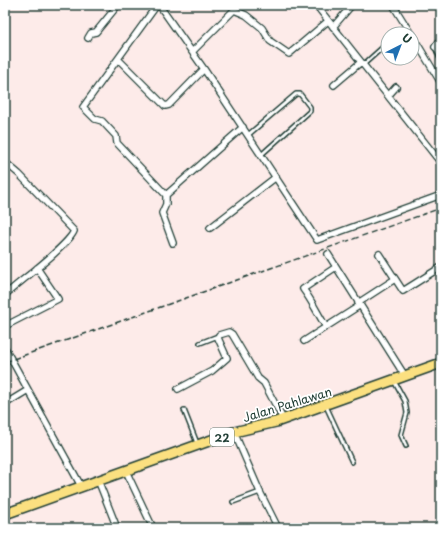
<svg xmlns="http://www.w3.org/2000/svg" width="446" height="533" font-family="'Playpen Sans',sans-serif">
	<rect width="100%" height="100%" fill="#fdebe9"/>
	<filter id="ink" filterUnits="userSpaceOnUse"><feTurbulence type="fractalNoise" baseFrequency=".025" numOctaves="2"/><feDisplacementMap in="SourceGraphic" scale="8" xChannelSelector="R" yChannelSelector="G"/><feConvolveMatrix kernelMatrix="1 2 1 2 8 2 1 2 1" color-interpolation-filters="sRGB"/></filter>
	<g filter="url(#ink)">
		<g fill="none" stroke-linecap="round" stroke-linejoin="round">
			<g stroke="#1f3d34" stroke-width="6">
				<path id="service" d="M435 47 441 61
					M363 65 383 47
					M248 135 296 94H300L310 107V111L261 155
					M200 343 218 336
					M394 381 405 401 407 413 401 435 406 446
					M326 406 352 462
					M184 410 197 443
					M5 426 7 424
					M233 502 260 492"/>
			</g>
			<g stroke="#1f3d34" stroke-width="8">
				<path id="minor" d="M157 5 83 107 95 119 102 121 116 136 117 143 166 195V204L162 213 173 243
					M159 5 204 69 317 240 441 195
					M316 5 441 163
					M393 5 411 34
					M333 27 352 5
					M412 35 441 83
					M88 38 91 33 96 32 118 5
					M435 47 441 39
					M192 52 234 10 246 15 262 28 270 41 289 54 328 21
					M118 59 165 106 169 105 204 69
					M334 85 361 62
					M388 96 396 87
					M5 162 19 174 74 231C68 246 19 282 5 295
					M166 195 243 127
					M210 228 276 177
					M328 254 405 376
					M379 254 403 291 441 267
					M358 303 395 279
					M5 326 58 299 37 268
					M326 327C318 314 312 301 303 289L336 267
					M304 341 359 306
					M5 348 81 486
					M178 389 212 371 227 358 218 338 219 335 229 332 232 334 258 378 264 383 283 419
					M5 404 28 390
					M234 432 260 492 278 528
					M126 471 153 528
					M98 480 117 528"/>
			</g>
			<g stroke="#1f3d34" stroke-width="12">
				<path id="trunk" d="M5 514 234 432 276 422 441 363"/>
			</g>
			<use href="#service" stroke="#fff" stroke-width="3"/>
			<use href="#minor" stroke="#fff" stroke-width="5.5"/>
			<use href="#trunk" stroke="#fbe080" stroke-width="9"/>
			<path stroke="#1f3d34" stroke-width="1.5" stroke-dasharray="6 3" stroke-linecap="butt" d="M5 362 441 208"/>
		</g>
	</g>
	<g text-anchor="middle" dominant-baseline="central" stroke-width="3.5" stroke-linejoin="round" paint-order="stroke">
		<rect fill="#fff" stroke="#627771" stroke-width="1" x="210" y="428" width="24" height="18" rx="3"/>
		<g font-size="11" font-weight="bold" fill="#1f3d34">
			<text x="222" y="437">22</text>
		</g>
		<g font-size="12" fill="#1f3d34" stroke="#fff">
			<text transform="translate(287 404) rotate(-17)">Jalan Pahlawan</text>
		</g>
	</g>
	<rect width="446" height="533" fill="none" stroke="#fff" stroke-width="20"/>
	<rect x="10" y="10" width="426" height="513" fill="none" stroke="#1f3d34" stroke-width="1.5" filter="url(#ink)"/>
	<g transform="translate(400 46) rotate(42)"><circle r="19" fill="#ffffff" stroke="#a5b1ae"/>
	<path d="M0-3L7 15L0 10L-7 15Z" fill="#1f6fb2"/>
	<text y="-6" font-size="11" font-weight="bold" text-anchor="middle" fill="#1f3d34">U</text>
	</g>
</svg>
